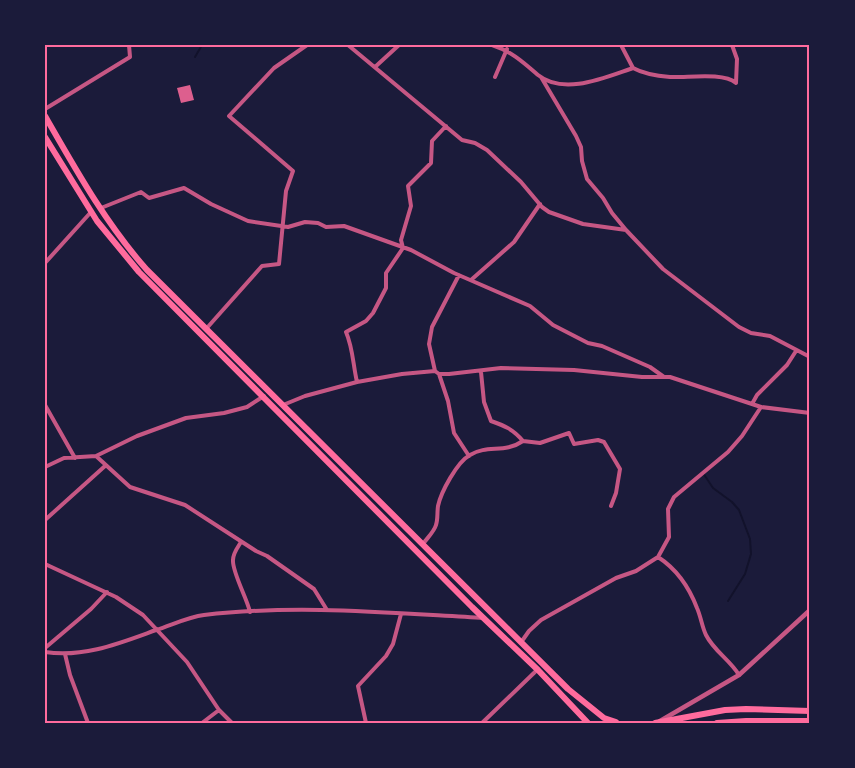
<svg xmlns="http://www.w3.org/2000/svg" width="855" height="768" font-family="Spectral,serif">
	<rect width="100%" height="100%" fill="#1b1b3a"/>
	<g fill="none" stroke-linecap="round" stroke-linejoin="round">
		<path stroke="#12122b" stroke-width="2" d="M195 57 202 45
			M703 473 713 488 732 502 739 510 750 539 751 554 745 574 728 601"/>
	</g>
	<path fill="#dd5f8e" d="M190 85 194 100 181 103 177 88Z"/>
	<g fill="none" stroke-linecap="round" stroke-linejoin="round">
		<path stroke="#c65784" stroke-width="4" d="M348 45 462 140 475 143 487 150 521 182 542 207 549 212 583 224 626 230 663 269 739 327 751 333 770 336 810 357
			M492 45C511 51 523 62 538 75 564 96 606 77 633 68 644 74 657 76 670 77 687 78 723 72 736 83L737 59 732 45
			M621 45 633 68
			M375 67 399 45
			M495 77 507 49
			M541 77 576 136 581 147 582 161 587 179 603 198 612 213 626 230
			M45 109 130 57 129 45
			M101 208 141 192 149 198 184 188 211 204 248 221 288 227 305 222 318 223 326 227 344 226 411 250 454 273 530 306 553 325 588 343 602 346 650 367 664 377
			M45 263 91 212
			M471 280 514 242 540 204
			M206 329 262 266 279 264 286 191 293 171 229 116 274 68 307 45
			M435 371 429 344 432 327 459 275
			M481 372 484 402 491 421C505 426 513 429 523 441L540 443 569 433 574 444 598 440 604 442 620 469 616 493 611 506
			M439 374 448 401 454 433 469 456
			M357 382C353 365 353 348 346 332L366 321 373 313 386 288V273L403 248 401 240 411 206 408 186 431 163 432 141 446 126
			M45 405 75 458
			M283 405 305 396 357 382 402 374 435 371 439 374H449L501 368 574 370 642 377H670L752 404
			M761 407 810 413
			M96 456 130 487 185 505 256 551 267 556 314 589 327 610
			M45 467 64 458 96 456 137 436 186 418 224 413 247 407 264 396
			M45 520 105 466
			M241 542C238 547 233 553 233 560 232 572 247 598 250 612
			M423 544C427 538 434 532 436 525 438 519 437 513 438 506 441 492 457 462 470 455 488 444 504 454 523 441
			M658 557C678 570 689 587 697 608 701 617 702 627 706 635 714 651 730 660 739 675
			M45 564 116 597 143 615 187 662 219 710 232 723
			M522 641 529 631 541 620 616 578 636 571 658 557 669 537 668 509 674 497 728 452 742 436 761 407 752 404 757 395 787 365 796 351
			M45 648 91 609 107 592
			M45 652C84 658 120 643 156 630 172 625 188 617 204 615 297 604 391 613 484 618
			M65 654 70 675 88 723
			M202 723 219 710
			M366 723 358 686 386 656 393 644 401 614
			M482 723 537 670"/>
		<path stroke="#c65784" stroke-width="4.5" d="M660 721 739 675 810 610"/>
		<path stroke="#ff6b9d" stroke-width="6" d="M45 116C76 170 106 224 147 270L568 689 604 718 616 722
			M45 137 97 221 139 272 472 607 538 670 588 723
			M655 723 725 710 746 709 810 711
			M717 723 746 721H810"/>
	</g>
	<rect width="855" height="768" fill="none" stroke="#1b1b3a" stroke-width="93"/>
	<rect x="46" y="46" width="762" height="676" fill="none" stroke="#ff6b9d" stroke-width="2"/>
</svg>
